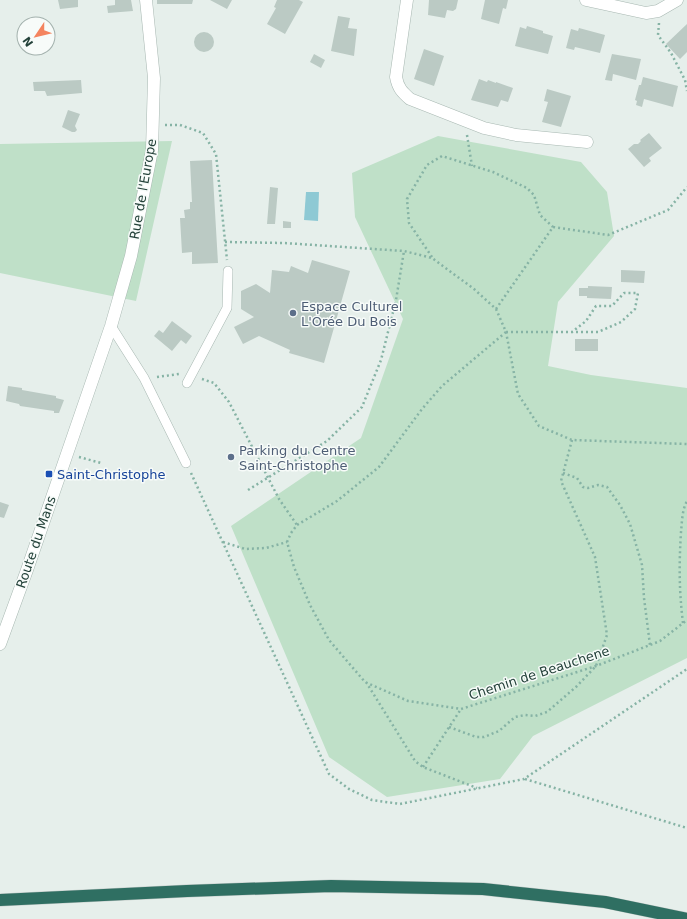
<svg xmlns="http://www.w3.org/2000/svg" width="687" height="919" font-family="'DejaVu Sans',sans-serif">
	<rect width="100%" height="100%" fill="#e6efeb"/>
	<path fill="#bfe0c8" d="M438 136 581 162 607 192 614 236 558 302 548 366 591 375 687 388V658L533 736 500 779 387 797 329 757 231 526 361 438 403 319 355 217 352 173Z
		M172 141 136 301 0 273V144Z"/>
	<path fill="#8ec9d4" d="M306 192H319L318 221 304 220Z"/>
	<path fill="#bbcac4" d="M58 0H78V7L60 9Z
		M115 0H131L133 11 108 13 107 6 115 5Z
		M157 0H193L192 4H157Z
		M210 0H232L227 9Z
		M277 0H299L303 2 285 34 267 24 276 8 274 7Z
		M429 0H458L456 9 453 11 447 10 445 18 428 15Z
		M485 0H508L506 9 503 8 499 24 481 19Z
		M338 16 350 18 348 28 357 29 354 56 331 51Z
		M687 24V52L680 59 666 44Z
		M527 26 543 31V33L553 36 548 54 515 46 520 27 526 29Z
		M579 28 605 35 600 53 575 47 574 50 566 48 571 29 578 31Z
		M194 42a10 10 0 1 1 20 0a10 10 0 1 1-20 0Z
		M424 49 444 56 434 86 414 79Z
		M314 54 325 60 321 68 310 62Z
		M612 54 641 59 636 80 613 74 612 81 605 80Z
		M643 77 678 86 673 107 644 99 642 107 636 105 637 101 635 100 639 85H641Z
		M479 79 487 82 488 80 496 83V82L513 88 508 102 501 100 498 107 471 100Z
		M81 80 82 93 47 96 45 91H34L33 82Z
		M547 89 571 96 561 127 542 122 548 102 544 101Z
		M68 110 80 114 75 126 77 130 75 132H72L62 127Z
		M649 133 662 148 649 158 651 161 644 167 628 149 634 144H638L641 141 640 140Z
		M212 160 218 263 192 264V252L182 253 180 218H185L184 210 190 209V202H192L190 161Z
		M270 187 278 188 275 224H267Z
		M283 221 291 222V228H283Z
		M312 260 350 271 324 363 289 353 290 350 259 336 243 344 234 327 254 317 241 309V291L256 284 270 293 272 270 289 272 291 266 308 273Z
		M621 270 645 271 644 283 621 282Z
		M588 286 612 287 611 299 587 298V296H579V288H588Z
		M172 321 192 336 186 344 181 340 172 351 154 336 159 330 163 333Z
		M575 339H598V351H575Z
		M8 386 22 388V390L56 396V398L64 400 59 413H54V411L20 406 19 404 6 401Z
		M0 502 9 505 4 518 0 517Z"/>
	<g fill="none" stroke-linecap="round" stroke-linejoin="round">
		<g stroke="#a8b8b2" stroke-width="10">
			<path id="service" d="M111 326 144 378 186 463
				M187 383 227 308 228 271"/>
		</g>
		<g stroke="#a8b8b2" stroke-width="13">
			<path id="minor" d="M407 0 396 77C398 88 402 92 410 99L484 128 516 135 587 142
				M586 0 646 13 658 11 677 0"/>
		</g>
		<g stroke="#a8b8b2" stroke-width="13">
			<path id="tertiary" d="M0 644 27 570 111 326 131 256 152 150 154 78 146 0"/>
		</g>
		<g stroke="#c2cac8" stroke-width="13">
			<path id="motorway" d="M0 900 187 891 331 886 483 889 605 902 687 919"/>
		</g>
		<path stroke="#86b3a5" stroke-width="2.5" stroke-dasharray="2 3" stroke-linecap="butt" d="M659 23 658 35 671 53 685 80 687 91
			M165 125H180L203 133 216 154 227 260
			M467 135 472 166
			M225 242 284 243 404 251 432 258 474 289 496 309 506 332 518 394 539 426 572 440 687 444
			M432 257 409 223 407 199 427 165 442 156 493 172 527 188 534 195 540 215 553 227
			M496 309 553 227 608 235 668 210 687 187
			M506 332 442 386 422 409 379 467 337 501 297 525 291 533 287 542 294 567 310 605 329 640 365 682 408 701 461 709 596 666 650 645 660 641 687 620
			M506 332H598L621 322 635 309 638 293H624L612 306H596L586 321 572 332
			M157 377 179 374
			M202 379 214 383 229 402 279 499 297 525
			M79 457 101 463
			M191 473 329 774 349 789 372 800 400 804 524 779 687 669
			M563 473 577 478 583 487 588 488 598 485 607 487 620 505 630 524 642 565 644 598 650 645
			M248 490 327 441 362 407 381 360 396 300 404 251
			M223 542 245 549 266 548 287 542
			M683 623C679 591 679 564 681 532 682 522 682 510 687 501
			M366 682 415 761 423 767 477 788
			M449 727 476 737H484L499 731 515 717 525 715 535 716 547 712 577 686 596 666 607 635 595 557 561 481 572 440
			M423 767 461 709
			M525 779 687 828"/>
		<use href="#service" stroke="#fff" stroke-width="9"/>
		<use href="#minor" stroke="#fff" stroke-width="12"/>
		<use href="#tertiary" stroke="#fff" stroke-width="12"/>
		<use href="#motorway" stroke="#2f6f62" stroke-width="12"/>
	</g>
	<g fill="#5c6f8a" stroke="#f7fbf9" stroke-width="1.5">
		<circle cx="293" cy="313" r="4"/>
		<circle cx="231" cy="457" r="4"/>
	</g>
	<rect fill="#1a4fb4" stroke="#f7fbf9" stroke-width="1.5" x="45" y="470" width="8" height="8" rx="2"/>
	<g text-anchor="middle" dominant-baseline="central" stroke-width="3" stroke-linejoin="round" paint-order="stroke">
		<g font-size="13" fill="#24423a" stroke="#f7fbf9">
			<text transform="translate(143 189) rotate(-80)">Rue de l'Europe</text>
			<text transform="translate(36 542) rotate(-71)">Route du Mans</text>
			<text transform="translate(539 673) rotate(-18)">Chemin de Beauchene</text>
		</g>
		<g font-size="13" fill="#4e5e75" stroke="#f7fbf9" text-anchor="start">
			<text x="301" y="306">Espace Culturel<tspan x="301" dy="15">L'Orée Du Bois</tspan></text>
			<text x="239" y="450">Parking du Centre<tspan x="239" dy="15">Saint-Christophe</tspan></text>
		</g>
		<g font-size="13" fill="#164399" stroke="#f7fbf9" text-anchor="start">
			<text x="57" y="474">Saint-Christophe</text>
		</g>
	</g>
	<g transform="translate(36 36) rotate(235)"><circle r="19" fill="#f7fbf9" stroke="#a3b1ad"/>
	<path d="M0-3L7 15L0 10L-7 15Z" fill="#f4845f"/>
	<text y="-6" font-size="11" font-weight="bold" text-anchor="middle" fill="#24423a">N</text>
	</g>
</svg>
